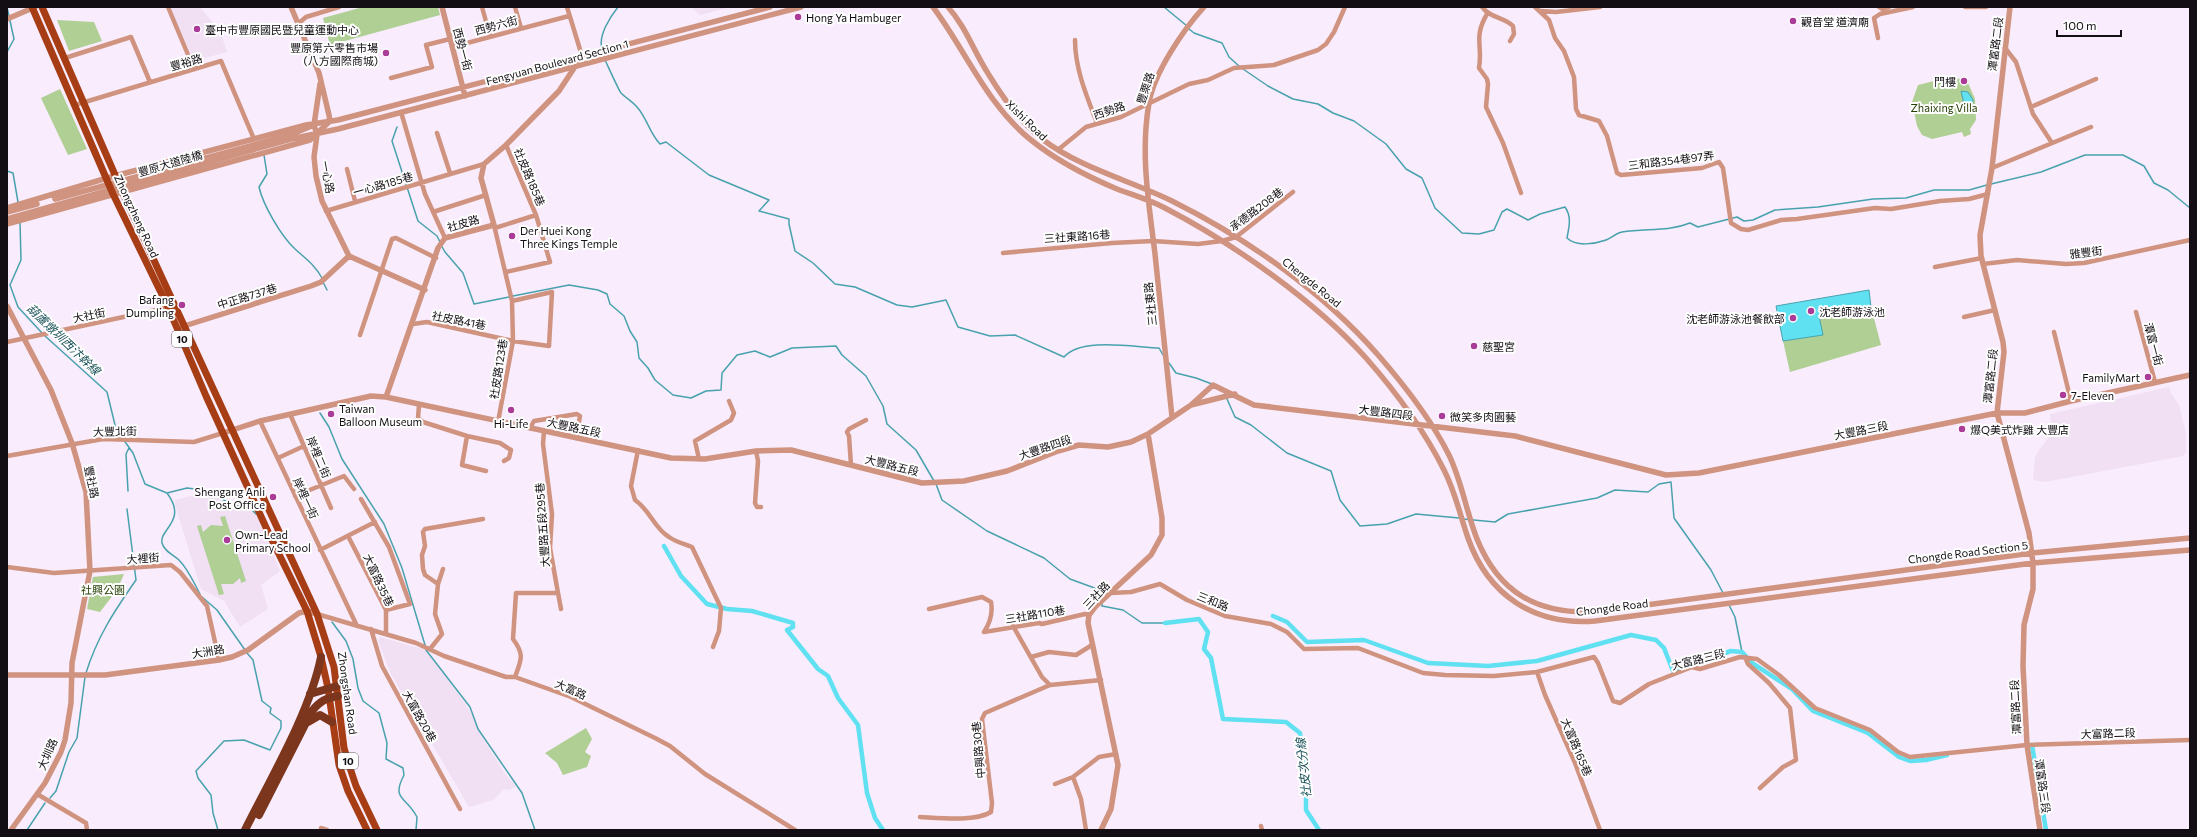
<svg xmlns="http://www.w3.org/2000/svg" width="2197" height="837" font-family="Commissioner,'Noto Sans TC',sans-serif">
	<rect width="100%" height="100%" fill="#f9ecfc"/>
	<path fill="#f1dff4" d="M170 7H200L220 31 227 52 194 61Z
		M691 7H731L700 15Z
		M2169 387 2172 395 2179 405 2186 433V452L2183 456 2045 482 2033 480 2035 458 2039 450 2052 433 2050 414Z
		M208 492 234 510H255L280 571 261 585 268 609 240 627 224 601 201 589 175 505V500Z
		M380 637 426 650 464 702 474 718 478 731 505 774 516 786 510 790 504 789 493 800 469 807 391 674 378 641Z"/>
	<path fill="#afcf94" d="M363 7H438L440 15 330 45 323 18Z
		M57 20 94 22 102 41 69 51Z
		M1962 76 1969 80 1968 83 1975 99 1976 120 1970 129 1971 134 1964 137 1962 132 1932 139 1922 135 1917 126 1912 102 1918 85 1950 77 1961 79Z
		M60 89 87 149 68 155 41 98Z
		M1871 307 1881 345 1790 372 1783 341 1822 335 1819 316Z
		M225 516 246 581 241 583 240 578 233 584H221L224 594 219 595 197 526 201 525 203 532 211 525 223 526 220 517Z
		M124 574 117 590 100 612 87 609 93 577Z
		M586 728 592 739 585 752 591 756 587 767 563 775 557 763 545 753Z"/>
	<path fill="#5fe1f1" stroke="#48a2ae" d="M1961 91 1968 92 1973 100 1972 109 1966 113Z
		M1869 290 1871 307 1819 316 1823 335 1783 341 1776 306Z"/>
	<g fill="none" stroke-linecap="round" stroke-linejoin="round">
		<path stroke="#48a2ae" stroke-width="1.5" d="M7 7 14 39 7 52
			M1164 7 1187 26
			M1189 29 1194 33 1222 43 1229 57 1239 66
			M602 48C598 36 610 17 618 7
			M605 60C607 64 619 91 621 93 626 98 633 102 637 107 647 118 650 134 660 144L666 142 709 175 769 200 759 211 789 219V224L795 251 813 263 835 284 855 287 897 305 912 307 946 300 958 327 990 336 1015 335 1064 357C1081 337 1133 347 1159 348L1163 355
			M1243 69 1268 86 1293 99 1318 104 1333 113 1354 121 1386 144 1406 169 1422 178 1435 208 1462 233 1479 234 1494 230 1502 212 1507 209 1528 220 1540 214 1565 207C1572 217 1569 227 1567 238 1576 247 1595 244 1606 240 1612 238 1616 233 1622 232 1646 228 1668 232 1690 223L1698 227 1737 217 1744 221 1753 220 1775 210 1818 207 1873 199 1906 198 1934 190H1969L1987 185
			M397 127 392 141 418 221 437 236 440 242
			M264 155 267 174 259 187C263 205 281 236 295 249 306 259 315 265 322 278
			M7 171 13 173 18 202
			M1991 184 2041 172 2085 155H2123L2144 166 2154 183 2168 190 2190 208
			M20 222 21 260 10 285 18 307 42 333
			M441 245 445 252 463 273 474 304 509 297
			M323 282 327 290
			M513 296 569 285 598 290 607 294 610 304 624 316 630 331 637 342 639 358 648 368 655 380 673 395 691 398 706 391 721 390 722 373 737 355 755 351 770 357 792 348 836 346 842 355 866 376 883 406 887 424 916 450 934 481
			M45 336 107 392 116 429 133 453 145 484 167 493 187 488 203 490 234 505 251 509 256 514
			M1169 363 1176 373 1196 378 1212 384
			M1227 399 1235 417 1251 425 1287 453 1331 471 1340 500 1360 526 1387 524 1416 514 1459 518
			M320 413 329 427 342 459 384 524 402 568 425 645
			M936 484 942 500 987 531 1044 558 1070 579 1100 590 1101 599
			M128 491 126 454 129 448
			M167 493C188 521 159 529 162 543 164 551 173 555 179 560 188 569 194 583 200 594
			M1463 519 1495 522 1508 514 1597 498 1615 490 1648 492 1659 484 1671 482 1674 518 1711 570 1723 593
			M202 597 217 610 245 650
			M1102 602V606L1123 610 1142 623H1165
			M1729 605 1735 617 1742 652
			M332 622 346 641 353 659 358 688 363 701 379 713 387 743 386 759 403 768 404 775C391 800 406 796 417 817L416 830
			M426 650 470 707 478 729 522 793 535 830
			M86 673C97 637 115 610 136 580L127 509
			M50 798 56 791 69 752 77 738 85 677
			M27 830 45 803
			M218 830 213 813 211 795 198 778 196 771 224 741 244 740 270 750 281 728V721L270 713 271 708 262 701 253 660 247 653"/>
		<path stroke="#5fe1f1" stroke-width="4.5" d="M664 546 681 576 707 604 727 609 752 611 793 623V627L787 630 818 669 828 676 838 698 858 725 867 793 875 818 883 830
			M1273 616 1287 622 1307 642 1364 640 1428 663 1488 666 1537 661 1631 635 1656 640 1664 648 1673 671 1731 651 1742 652 1752 663 1792 689 1813 711 1868 733 1899 757 1910 761 1926 760 1947 755
			M1165 623 1199 619 1208 632 1204 649 1211 658 1223 719 1286 722 1300 733 1306 778V810L1319 830
			M2029 745H2032L2046 830"/>
		<path stroke="#cf937f" stroke-width="4.5" d="M168 7 194 69
			M482 7 490 36
			M515 7 521 28
			M567 7 582 56
			M1482 7C1490 18 1504 17 1513 26L1514 34 1510 41
			M1535 7 1549 20 1555 38 1564 51 1574 77 1576 109 1579 115 1599 121 1607 136 1617 173 1621 175 1702 168 1719 162 1723 168 1731 223 1741 229 1748 230 1781 220 1797 219 1875 208 1891 209 1940 201 1969 199 1988 194
			M1879 7 1882 9 1889 7
			M1965 7H1986
			M1541 11 1556 12 1600 7
			M1487 14C1473 38 1483 45 1479 68L1487 79 1488 84 1486 107 1503 143 1521 193
			M299 23 306 17 339 7
			M1878 38 1874 18 1880 14 1913 7
			M1075 40C1075 69 1087 97 1097 123
			M452 47 569 16
			M2005 48 2016 62 2033 114 2052 143
			M65 58 131 37 150 82
			M391 78 432 67 426 45 450 39
			M75 105 221 61 254 139
			M2031 107 2096 79
			M401 112 425 194 445 238
			M437 133 450 173
			M506 145 536 215 550 262 506 272
			M1059 149 1086 127 1121 117 1189 84 1208 80 1234 68 1274 65 1318 50 1326 44 1334 32 1345 7
			M1992 168 2091 127
			M347 169 355 201
			M326 211 484 164
			M433 212 486 195
			M494 225 512 301 513 341 498 422
			M495 228 536 215
			M1003 253 1112 243 1153 241 1198 244 1222 241 1236 237 1293 192
			M1983 264 2017 260 2066 264 2084 263 2190 240
			M1935 267 1982 258
			M2136 312 2155 382
			M1964 317 1995 310
			M413 324 427 322 513 341 549 346 552 292 512 301
			M2054 332 2071 401
			M360 335 392 239 396 238 436 258
			M7 342 170 307
			M419 405 418 418 423 422 467 436 500 443 511 450 509 458 504 461
			M290 414 331 508
			M260 421 357 626
			M530 428 534 421 577 414 580 416 576 438
			M467 436 462 465 486 471
			M638 450 631 486 635 500C650 510 654 528 669 537 676 542 685 544 692 547L721 608 719 631 713 647
			M756 451 758 461 755 503 757 507H761
			M7 456 103 439 194 442 223 433
			M278 458 304 446
			M699 459 695 441 731 420 734 413 729 401
			M851 465 849 436 847 432 849 429 866 420
			M295 496 344 476 354 489
			M361 499 389 547 410 604 386 610
			M348 536 386 610V634
			M320 550 375 522
			M7 567 54 573 171 565 180 572 207 606 219 660
			M438 584 443 569
			M558 593 561 609
			M1111 593 1131 592 1160 584 1187 600 1225 616 1271 624 1287 632 1304 649 1358 648 1423 673 1445 675 1494 676 1537 672 1594 657 1598 663 1613 701 1620 703 1649 684 1692 667 1700 669 1740 657 1757 659 1779 675 1815 708 1870 730 1898 752 1910 757 2027 745 2190 740
			M929 609 982 597 991 602C993 613 990 623 984 632
			M317 614 416 643 444 656 506 677H515L571 697 655 738 670 746 705 774 795 830
			M1013 626 1042 677 1050 685
			M371 629 382 666 460 809
			M984 632 1039 623 1042 624 1085 614 1089 615
			M430 649 442 634 435 614 438 584 425 575 423 569 422 555 425 546 423 532 425 529 483 519
			M1031 657 1049 652 1076 655 1092 645
			M1745 657 1748 664 1769 683 1790 708 1796 760 1783 767 1760 788
			M1537 672 1545 695 1575 763 1600 830
			M515 677C521 660 525 655 513 639L516 593H558L550 548 552 514 543 444 544 431
			M1073 777 1099 757 1116 754
			M1055 784 1073 777 1081 799 1086 830
			M37 794 86 823 87 830
			M920 817C939 818 975 822 991 812L992 803 982 719 985 713 1050 685 1101 680
			M1261 826 1262 830
			M321 828 327 830"/>
		<path stroke="#cf937f" stroke-width="5.5" d="M442 7 465 96
			M933 7C966 51 987 105 1031 140 1057 161 1086 176 1117 189 1133 195 1150 200 1165 208 1234 244 1314 300 1366 358 1396 392 1424 430 1444 470 1455 491 1460 515 1468 538 1488 595 1534 626 1595 621L2033 563 2190 550
			M948 7C966 27 974 52 989 75 1003 98 1020 122 1042 139 1080 168 1129 180 1172 201 1248 239 1323 292 1379 356 1405 386 1431 419 1449 455 1462 482 1466 511 1477 539 1499 593 1537 614 1594 612L2032 553 2190 538
			M2010 7 1992 168 1980 235 1981 256 2003 342 2004 352 1997 413 2029 533 2033 563V589L2024 625 2023 666 2027 745 2040 830
			M7 19 35 7
			M320 84 314 125 317 135 314 157 316 176 322 201 349 256 425 290
			M55 199 290 135 314 125
			M7 208 107 178 306 125 338 120 770 7
			M7 212 37 204
			M7 219 291 139 338 129 801 7
			M7 224 310 140 330 121 329 115 319 73 291 7
			M7 306 51 390 72 443 86 492 90 571 72 663 71 703 65 740 61 752 45 783 11 830
			M181 327 311 286 321 282 349 256
			M386 397 438 248 445 238 494 225 481 178 484 164 506 145 559 91 582 56
			M1191 405 1235 394
			M1172 417C1166 363 1161 308 1155 254 1149 204 1140 154 1149 103 1154 73 1183 30 1204 7
			M223 433 260 421 371 396 386 397 671 458 705 459 756 451 791 450 922 483 964 481 1007 471 1058 451 1079 445 1108 447 1131 442 1148 434 1191 405 1213 385 1254 405 1515 436 1666 475 1699 473 1997 413H2025L2071 401 2190 375
			M7 675H105L219 660 232 657 248 650 299 613 307 611 317 614
			M1101 830 1111 809 1118 765 1088 623 1089 615 1095 607 1151 555 1162 535V518L1148 434"/>
		<path stroke="#a73d14" stroke-width="7" d="M32 7 113 194 168 307 206 396 269 534 307 611 321 657 328 688 339 765 348 791 367 830
			M42 7 122 191 317 614 334 667 344 748 350 768 356 786 377 830"/>
		<path stroke="#7c361d" stroke-width="8" d="M310 694 337 686
			M308 722 320 715 332 722
			M259 815 312 711C320 701 326 698 338 696
			M245 830C271 778 310 712 321 657"/>
	</g>
	<g fill="#ab3b99" stroke="#fefefe" stroke-width="1.5">
		<circle cx="798" cy="17" r="4"/>
		<circle cx="1793" cy="21" r="4"/>
		<circle cx="197" cy="29" r="4"/>
		<circle cx="386" cy="53" r="4"/>
		<circle cx="1964" cy="81" r="4"/>
		<circle cx="512" cy="236" r="4"/>
		<circle cx="182" cy="305" r="4"/>
		<circle cx="1811" cy="311" r="4"/>
		<circle cx="1793" cy="318" r="4"/>
		<circle cx="1474" cy="346" r="4"/>
		<circle cx="2148" cy="377" r="4"/>
		<circle cx="2063" cy="395" r="4"/>
		<circle cx="511" cy="410" r="4"/>
		<circle cx="331" cy="414" r="4"/>
		<circle cx="1442" cy="416" r="4"/>
		<circle cx="1962" cy="429" r="4"/>
		<circle cx="273" cy="497" r="4"/>
		<circle cx="227" cy="540" r="4"/>
	</g>
	<g text-anchor="middle" dominant-baseline="central" stroke-width="4" stroke-linejoin="round" paint-order="stroke">
		<g fill="#fefefe" stroke="#59565a" stroke-width="1">
			<rect x="172" y="331" width="20" height="16" rx="3"/>
			<rect x="338" y="753" width="20" height="16" rx="3"/>
		</g>
		<g font-size="10" font-weight="bold" fill="#120e13">
			<text x="182" y="339">10</text>
			<text x="348" y="761">10</text>
		</g>
		<g font-size="11" fill="#120e13" stroke="#fefefe" text-anchor="start">
			<text x="806" y="17">Hong Ya Hambuger</text>
			<text x="1801" y="21">觀音堂 道濟廟</text>
			<text x="205" y="29">臺中市豐原國民暨兒童運動中心</text>
			<text x="378" y="47" text-anchor="end">豐原第六零售市場<tspan x="378" dy="13">(八方國際商城)</tspan></text>
			<text x="1956" y="81" text-anchor="end">門樓</text>
			<text x="520" y="230">Der Huei Kong<tspan x="520" dy="13">Three Kings Temple</tspan></text>
			<text x="174" y="299" text-anchor="end">Bafang<tspan x="174" dy="13">Dumpling</tspan></text>
			<text x="1819" y="311">沈老師游泳池</text>
			<text x="1785" y="318" text-anchor="end">沈老師游泳池餐飲部</text>
			<text x="1482" y="346">慈聖宮</text>
			<text x="2140" y="377" text-anchor="end">FamilyMart</text>
			<text x="2071" y="395">7-Eleven</text>
			<text x="339" y="408">Taiwan<tspan x="339" dy="13">Balloon Museum</tspan></text>
			<text x="1450" y="416">微笑多肉園藝</text>
			<text x="511" y="423" text-anchor="middle">Hi-Life</text>
			<text x="1970" y="429">爆Q美式炸雞 大豐店</text>
			<text x="265" y="491" text-anchor="end">Shengang Anli<tspan x="265" dy="13">Post Office</tspan></text>
			<text x="235" y="534">Own-Lead<tspan x="235" dy="13">Primary School</tspan></text>
		</g>
		<g font-size="11" fill="#120e13" stroke="#fefefe">
			<text transform="translate(496 25) rotate(-15)">西勢六街</text>
			<text transform="translate(1995 44) rotate(-83)">潭富路二段</text>
			<text transform="translate(463 49) rotate(75)">西勢一街</text>
			<text transform="translate(186 62) rotate(-16)">豐裕路</text>
			<text transform="translate(557 62) rotate(-15)">Fengyuan Boulevard Section 1</text>
			<text transform="translate(1145 88) rotate(-71)">豐栗路</text>
			<text transform="translate(1109 110) rotate(-18)">西勢路</text>
			<text transform="translate(1027 120) rotate(44)">Xishi Road</text>
			<text transform="translate(1671 160) rotate(-7)">三和路354巷97弄</text>
			<text transform="translate(170 163) rotate(-16)">豐原大道陸橋</text>
			<text transform="translate(328 177) rotate(80)">一心路</text>
			<text transform="translate(530 177) rotate(67)">社皮路185巷</text>
			<text transform="translate(383 184) rotate(-16)">一心路185巷</text>
			<text transform="translate(1256 209) rotate(-37)">承德路208巷</text>
			<text transform="translate(137 216) rotate(65)">Zhongzheng Road</text>
			<text transform="translate(463 223) rotate(-16)">社皮路</text>
			<text transform="translate(1077 236) rotate(-4)">三社東路16巷</text>
			<text transform="translate(2086 252) rotate(-7)">雅豐街</text>
			<text transform="translate(1312 282) rotate(39)">Chengde Road</text>
			<text transform="translate(247 296) rotate(-17)">中正路737巷</text>
			<text transform="translate(1150 304) rotate(-96)">三社東路</text>
			<text transform="translate(89 315) rotate(-12)">大社街</text>
			<text transform="translate(459 320) rotate(11)">社皮路41巷</text>
			<text transform="translate(2154 344) rotate(75)">潭富一街</text>
			<text transform="translate(498 369) rotate(-81)">社皮路123巷</text>
			<text transform="translate(1990 376) rotate(-84)">潭富路二段</text>
			<text transform="translate(1386 412) rotate(7)">大豐路四段</text>
			<text transform="translate(574 427) rotate(12)">大豐路五段</text>
			<text transform="translate(1861 430) rotate(-11)">大豐路三段</text>
			<text transform="translate(115 431) rotate(-1)">大豐北街</text>
			<text transform="translate(1045 447) rotate(-19)">大豐路四段</text>
			<text transform="translate(319 457) rotate(67)">岸裡二街</text>
			<text transform="translate(892 465) rotate(14)">大豐路五段</text>
			<text transform="translate(92 482) rotate(78)">豐社路</text>
			<text transform="translate(306 498) rotate(65)">岸裡一街</text>
			<text transform="translate(542 525) rotate(-94)">大豐路五段295巷</text>
			<text transform="translate(1968 552) rotate(-7)">Chongde Road Section 5</text>
			<text transform="translate(143 558) rotate(-4)">大裡街</text>
			<text transform="translate(379 580) rotate(65)">大富路35巷</text>
			<text transform="translate(1096 595) rotate(-47)">三社路</text>
			<text transform="translate(1213 601) rotate(22)">三和路</text>
			<text transform="translate(1612 607) rotate(-7)">Chongde Road</text>
			<text transform="translate(1035 614) rotate(-9)">三社路110巷</text>
			<text transform="translate(208 651) rotate(-10)">大洲路</text>
			<text transform="translate(1698 659) rotate(-14)">大富路三段</text>
			<text transform="translate(571 689) rotate(24)">大富路</text>
			<text transform="translate(348 693) rotate(82)">Zhongshan Road</text>
			<text transform="translate(2015 707) rotate(-93)">潭富路二段</text>
			<text transform="translate(420 716) rotate(61)">大富路20巷</text>
			<text transform="translate(2108 733) rotate(-2)">大富路二段</text>
			<text transform="translate(1577 747) rotate(67)">大富路165巷</text>
			<text transform="translate(978 750) rotate(-95)">中興路30巷</text>
			<text transform="translate(47 754) rotate(-66)">大圳路</text>
			<text transform="translate(2043 786) rotate(82)">潭富路三段</text>
		</g>
		<g font-size="11" fill="#284106" stroke="#fefefe">
			<text x="1944" y="107">Zhaixing Villa</text>
			<text x="103" y="589">社興公園</text>
		</g>
		<g font-size="12" font-style="italic" fill="#1a5259" stroke="#fefefe">
			<text transform="translate(64 339) rotate(44)">葫蘆燉圳西汴幹線</text>
			<text transform="translate(1303 768) rotate(-96)">社皮次分線</text>
		</g>
	</g>
	<rect width="2197" height="837" fill="none" stroke="#120e13" stroke-width="16"/>
	<path d="M2057 30v6h64v-6" fill="none" stroke="#120e13" stroke-width="2"/>
	<text x="2063" y="30" font-size="12" fill="#120e13" stroke="#fefefe" stroke-width="3" paint-order="stroke">100 m</text>
</svg>
